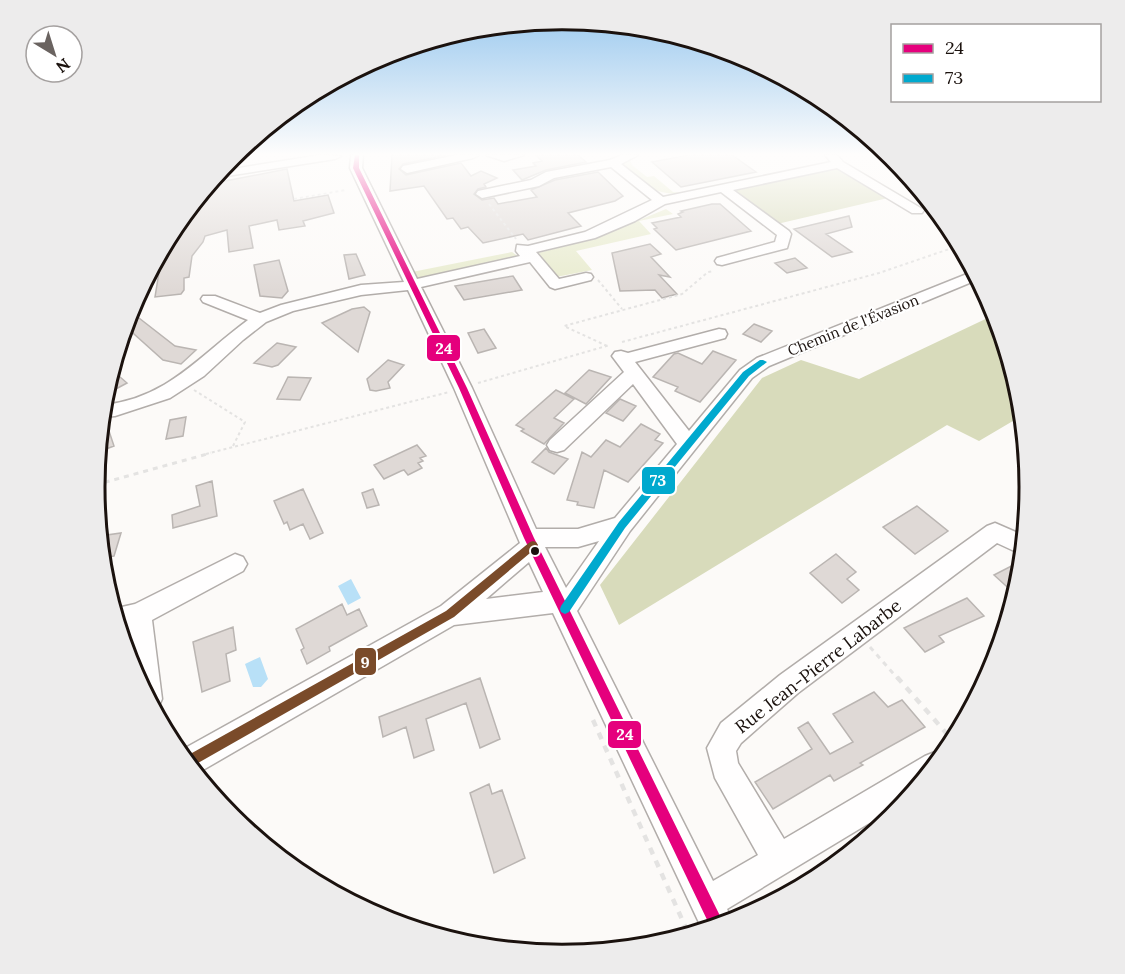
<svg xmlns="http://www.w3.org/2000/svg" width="1125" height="974" font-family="Lora,serif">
	<rect width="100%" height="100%" fill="#fcfaf8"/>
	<path fill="#e8ebce" d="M636 156 630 160 632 165 647 177 654 176 673 192 682 193C661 197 630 182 621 163L626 158Z
		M666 209 673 214 639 221 651 234 576 251 592 270 556 277 538 253 594 239Z
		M512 252 519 257 421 279 415 277 412 272Z"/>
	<path fill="#d8dbbb" d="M836 166 888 198 777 224 732 191Z
		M996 314 1021 396 1023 415 979 441 947 425 619 625 600 585 762 378 801 360 859 379Z"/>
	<path fill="#b8e0f7" d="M351 579 361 598 348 605 338 586Z
		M260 657 268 679 261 687H253L245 664Z"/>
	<path fill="#dfd9d6" stroke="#bab5b2" stroke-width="1.5" d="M392 155H446L403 164 399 169 406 175 461 163 471 176 481 171 497 178 484 184 486 187 478 189 474 194 482 200 494 198 498 204 537 197 531 190 555 180 598 172 623 196 615 201 568 213 581 226 528 240 523 234 483 243 468 227 461 229 453 218 447 219 424 186 390 191Z
		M536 155H578L586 162 546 170 522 180 513 170 536 166 533 163 542 161Z
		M689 155H732L756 172 681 187 652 162Z
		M287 169 294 201 328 195 334 213 303 221 305 226 279 230 277 220 249 226 253 248 229 252 227 230 205 236 203 242 192 256 189 277 184 278V290L181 294 155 297 161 260 178 237H168L174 227 210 184Z
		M712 204H720L751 231 676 250 654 229 657 228 652 223 681 217 678 214 683 212 681 211Z
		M849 216 852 227 826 234 852 252 832 257 794 229Z
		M650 244 661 254 651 257 670 277 659 275 677 294 662 298 655 290 620 291 612 253Z
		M356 254 365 275 349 279 344 255Z
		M795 258 807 268 787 273 775 263Z
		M279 260 288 291 282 298 260 296 254 265Z
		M513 276 522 290 464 300 455 286Z
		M364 307 370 312 358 352 322 323 352 309Z
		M130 311 175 346 196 350 181 364 163 360 134 334 126 323Z
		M754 324 772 331 761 342 743 334Z
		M484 329 496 348 478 353 468 333Z
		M277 343 296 347 278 365 272 367 254 363Z
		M713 351 736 360 700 402 675 391 678 387 653 377 674 354 678 353 702 364Z
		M388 360 404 365 388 382 390 388 376 391 370 390 367 379Z
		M112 370 127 383 114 390 107 384Z
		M589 370 611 377 586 404 565 393Z
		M288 377 311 378 300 400 277 399Z
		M556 390 574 399 554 418 564 423 544 444 521 431 524 429 516 425Z
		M620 399 636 406 623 421 606 413Z
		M186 417 183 436 166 439 170 420Z
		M102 419H105L114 446 98 452Z
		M641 424 660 434 655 440 663 443 628 482 604 470 594 508 577 505 578 502 567 500 582 452 591 457 606 440 620 447Z
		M417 445 426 456 420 458 423 461 418 463 422 468 408 475 404 470 401 471 384 479 374 465Z
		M546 448 549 452 568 459 554 474 532 462Z
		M212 481 217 516 173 528 172 515 200 506 196 486Z
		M303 489 323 533 310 539 303 524 290 530 287 522 284 524 274 501Z
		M373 489 379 505 367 508 362 493Z
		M917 506 948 531 915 554 883 527Z
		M121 533 114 556 102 558 100 536Z
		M836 554 856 572 847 579 859 590 842 603 810 573Z
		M1023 560 1021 579 1016 595 994 575Z
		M967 598 984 616 939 636 944 642 925 652 904 628Z
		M342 604 347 615 359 609 367 626 329 647 330 651 307 664 301 650 304 648 296 629Z
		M233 627 236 650 226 654 230 681 202 692 193 642Z
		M480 678 500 739 480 748 466 703 426 719 434 750 414 758 406 727 383 737 379 717Z
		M874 692 888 707 902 700 925 727 860 763 863 765 834 781 830 775 773 809 755 782 812 749 798 728 808 722 830 754 853 742 833 714Z
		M489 784 492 794 502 790 525 858 494 873 470 793Z"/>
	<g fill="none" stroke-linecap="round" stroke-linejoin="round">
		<g stroke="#b2adaa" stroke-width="3">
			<path id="minor" d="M320 155 341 156 335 159 214 178 220 171Z
				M351 155H363L362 168 417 279 520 256 516 251 517 245 528 246 585 232 652 200 611 167 554 178 539 186 482 198 476 194 478 191 531 180 546 172 610 160 622 155H638L621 164 663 197 831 162 825 155H837L843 162 924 210 922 213H912L837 168 733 190 789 231 791 234 787 248 722 265 717 264 715 261 717 258 775 242 777 235 721 192 665 204 635 221 595 238 536 252 559 279 586 273 591 274 593 277 591 280 555 289 550 287 530 262 421 287 472 388 536 529H578L615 518 677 444 633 384 564 450 557 452 550 450 547 445 550 440 624 372 612 356 615 352 621 351 628 353 719 329 725 330 727 334 725 338 635 362 689 431 740 370 757 358 972 272 975 271 979 279 769 366 752 378 630 531 577 611 713 881 758 855 715 778 707 748 721 723 780 675 987 526 995 523 1025 536 1023 555 997 543 798 693 741 743 736 751 738 763 784 839 925 756 935 752 944 755 909 799 727 909 733 922 703 931 553 613 454 625 196 774 178 752 441 606 520 543 454 388 408 290 361 295 293 311 266 322 243 340 204 376 170 398 115 416 102 417 103 405C167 399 200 355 248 320L203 302 201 299 203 296H215L260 313 281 305 361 285 404 282 350 168ZM599 541 566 588 545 547H578ZM529 562 543 592 486 599Z
				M457 155H479L473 158 407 173 401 169 403 166Z
				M486 155H524L504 161Z
				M235 554 243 557 247 564 243 571 152 620 162 699 158 708 154 710 132 668 128 628 120 629 113 609 135 604Z"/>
		</g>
		<path stroke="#e4e3e2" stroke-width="2" stroke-dasharray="3 3" stroke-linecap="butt" d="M294 199 346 190
			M489 204 516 239
			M598 280 622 309
			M622 342 879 273 961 245
			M607 346 564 326 682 294 708 272 714 271
			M478 383 610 345
			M194 390 245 422 233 446
			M206 454 449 392"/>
		<path stroke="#e4e3e2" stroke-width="3" stroke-dasharray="5 5" stroke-linecap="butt" d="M95 485 211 453
			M870 647 898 679"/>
		<path stroke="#e4e3e2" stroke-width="4.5" stroke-dasharray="7 7" stroke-linecap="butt" d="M897 677 954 742
			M593 720 689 935"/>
		<use href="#minor" fill="#fffefe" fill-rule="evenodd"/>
		<g stroke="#fff" stroke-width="5">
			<path id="bus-1" d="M355 155H359V168L467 388 534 538 724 924 711 928 524 538 459 388 353 168Z"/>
		</g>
		<g stroke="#fff" stroke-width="5">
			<path id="bus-2" d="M760 360H763L767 362 749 376 625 528 569 612 565 614 561 612 560 609 561 606 619 522 743 372Z"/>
		</g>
		<g stroke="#fff" stroke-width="5">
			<path id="bus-3" d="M533 541 536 542 538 545 536 548 454 617 191 767 183 758 446 611 530 542Z"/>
		</g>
		<use href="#bus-1" fill="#e5007d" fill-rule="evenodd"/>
		<use href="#bus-2" fill="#00a9ce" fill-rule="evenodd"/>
		<use href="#bus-3" fill="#7a4b2a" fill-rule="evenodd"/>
	</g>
	<linearGradient id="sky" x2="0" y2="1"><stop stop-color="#95c6ee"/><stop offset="0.53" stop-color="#fefdfc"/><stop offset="1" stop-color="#fefdfc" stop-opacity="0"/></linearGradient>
	<rect width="1125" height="291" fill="url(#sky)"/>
	<circle fill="#1b120e" stroke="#fff" stroke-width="2" cx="535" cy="551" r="5"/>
	<g text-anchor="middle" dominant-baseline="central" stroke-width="4.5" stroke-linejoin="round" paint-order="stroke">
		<g font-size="15" fill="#1b120e" stroke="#fff">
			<text transform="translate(853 325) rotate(-22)">Chemin de l'Évasion</text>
		</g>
		<g font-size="18" fill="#1b120e" stroke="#fff">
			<text transform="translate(818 666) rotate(-38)">Rue Jean-Pierre Labarbe</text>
		</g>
	</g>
	<path d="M0 0H1125V974H0ZM105 487a457 457 0 1 1 914 0a457 457 0 1 1-914 0Z" fill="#edecec" fill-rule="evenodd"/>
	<path fill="none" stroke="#1b120e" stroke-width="3" d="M105 487a457 457 0 1 1 914 0a457 457 0 1 1-914 0Z"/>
	<g stroke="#fff" stroke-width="2">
		<rect x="426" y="334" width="35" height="28" rx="6" fill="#e5007d"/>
		<rect x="641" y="466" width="35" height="29" rx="6" fill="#00a9ce"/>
		<rect x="354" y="647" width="23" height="29" rx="6" fill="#7a4b2a"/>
		<rect x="607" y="720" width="35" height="29" rx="6" fill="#e5007d"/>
	</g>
	<g font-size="16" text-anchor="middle" font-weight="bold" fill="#fff">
		<text x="444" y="354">24</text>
		<text x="658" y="486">73</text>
		<text x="365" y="668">9</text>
		<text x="625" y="740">24</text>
	</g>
	<rect x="891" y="24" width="210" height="78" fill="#ffffff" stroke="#a4a09f" stroke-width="1.5"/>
	<rect x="903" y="44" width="30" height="9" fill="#e5007d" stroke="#a4a09f" stroke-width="1.5"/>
	<text x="945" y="54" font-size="18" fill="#1b120e">24</text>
	<rect x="903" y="74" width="30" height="9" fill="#00a9ce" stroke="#a4a09f" stroke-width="1.5"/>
	<text x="945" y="84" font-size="18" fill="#1b120e">73</text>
	<g transform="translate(54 54) rotate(142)"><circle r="28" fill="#ffffff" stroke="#a4a09f" stroke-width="1.5"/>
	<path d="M0-4.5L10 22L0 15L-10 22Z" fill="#6a6360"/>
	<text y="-9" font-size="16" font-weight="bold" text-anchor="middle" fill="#1b120e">N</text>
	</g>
</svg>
